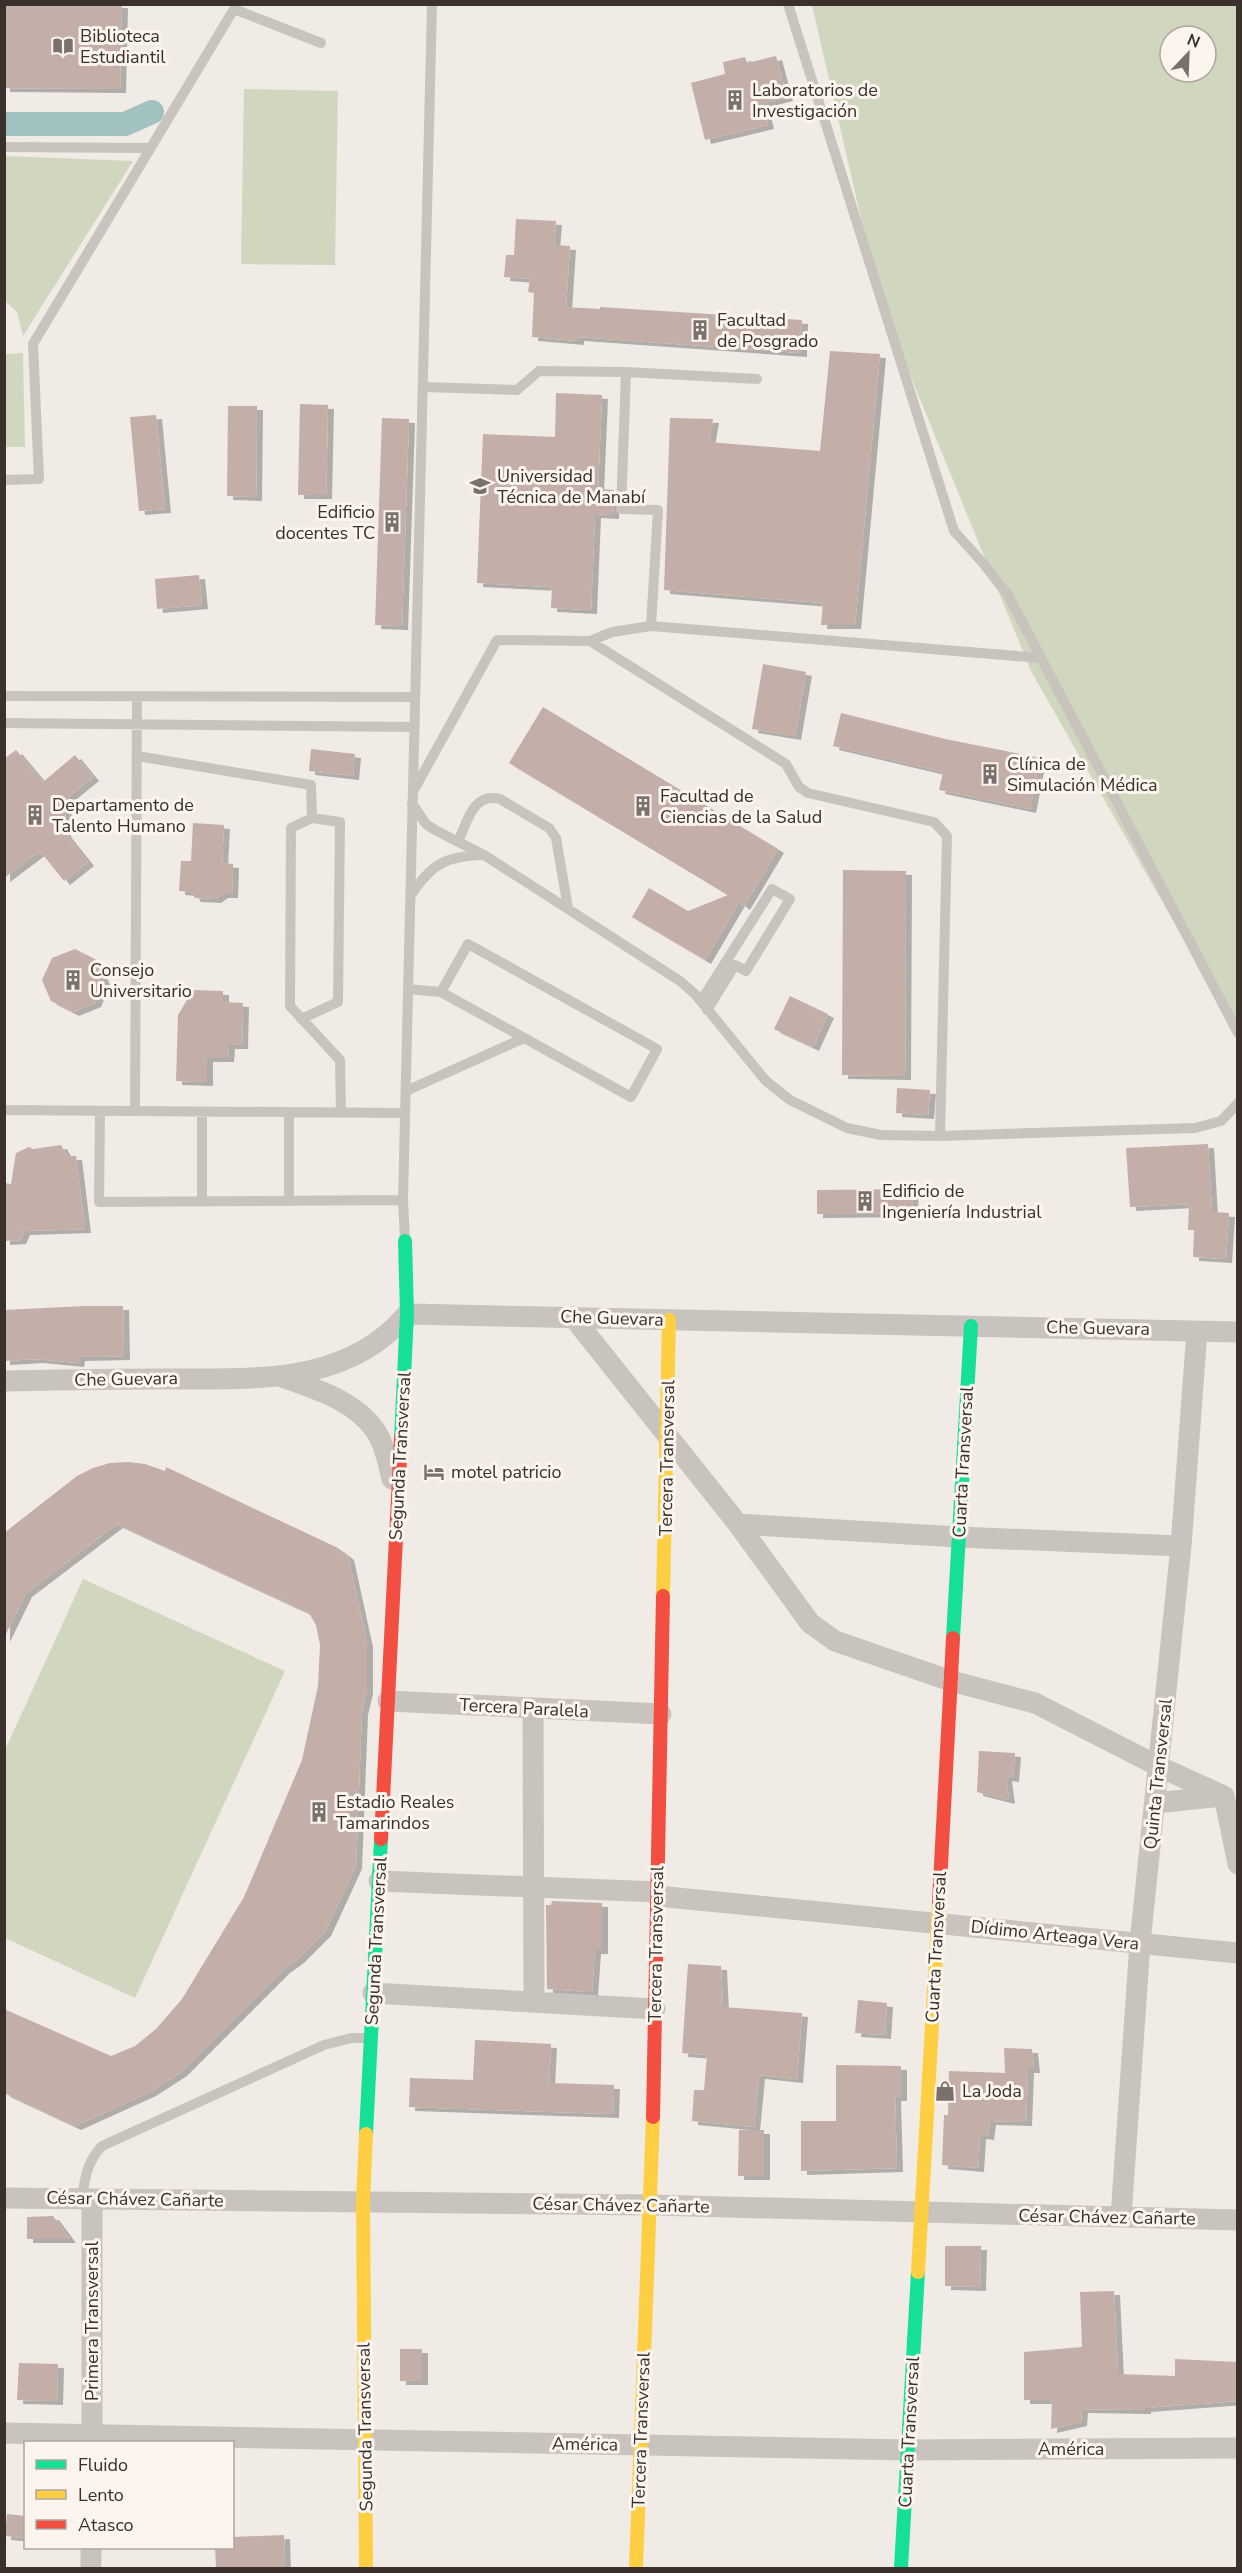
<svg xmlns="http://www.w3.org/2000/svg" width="1242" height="2573" font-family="'Nunito Sans',sans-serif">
	<defs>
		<filter id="shadow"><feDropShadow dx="6" dy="4" stdDeviation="0" flood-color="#0004"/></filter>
	</defs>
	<rect width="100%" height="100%" fill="#f0ebe5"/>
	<path fill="#d1d6bf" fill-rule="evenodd" d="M812 5H1237V1024L1213 991 1031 671 880 301ZM1170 36H1206V72H1170Z
		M244 89 338 91 335 265 241 264Z
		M5 156 133 161 23 336 17 312 5 301Z
		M23 353 25 447H5V354Z
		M83 1579 285 1671 135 1998 5 1938V1750Z"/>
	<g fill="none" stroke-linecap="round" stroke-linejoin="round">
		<path stroke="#a1c2c1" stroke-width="24" d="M4 124H125L152 112"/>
	</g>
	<path fill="#c3afa7" filter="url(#shadow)" d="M4 4H122L120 89 4 88Z
		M776 56 787 97 763 103 768 125 705 140 691 83 725 74 723 62 745 57 747 63Z
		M516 219 556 221 554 245 570 246 566 307 600 309V307L802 320 801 353 578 337V341L532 337 534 293 528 292 530 279 504 277 506 255H514Z
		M830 351 880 354 855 625H821L823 603 664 590 670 418 713 419 709 442 820 451Z
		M556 393 602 395 598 489 614 490 613 515 595 514 591 610 551 608 552 587 477 583 483 434 555 437Z
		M300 404 328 405 326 495H298Z
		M228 406H257L256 497 227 496Z
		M156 415 165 509 139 511 130 417Z
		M382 418 409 419 402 626 375 625Z
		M199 575 202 605 157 609 155 579Z
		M763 664 806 672 795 736 752 729Z
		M543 707 778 849 744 906 739 902 705 960 632 917 649 888 688 911 728 895 509 763Z
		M841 713 945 739 1040 758 1030 809 939 790 943 772 833 746Z
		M311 749 355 754 353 776 309 771Z
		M16 750 43 782 75 755 93 777 66 799 65 833 88 862 64 881 40 851 4 878V759Z
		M193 823 224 825 222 863 233 864 232 894H222L215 899 195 898 191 892 179 891 181 861H191Z
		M843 870 906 871 905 1076 842 1075Z
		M75 949 95 959 104 981 95 1003 73 1012 51 1001 42 980 52 958Z
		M193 990 223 991V1002L243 1003 242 1045H229L228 1058H207V1082L176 1081 178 1015Z
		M790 996 828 1014 813 1047 774 1029Z
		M897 1088 930 1090 928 1115 896 1113Z
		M1208 1144 1212 1212 1229 1213 1226 1259 1193 1257 1194 1230H1188L1189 1204 1130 1207 1126 1148Z
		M61 1145 67 1156H76L85 1229 24 1231 20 1240 4 1241V1183L11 1184 16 1153 29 1147 33 1149Z
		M912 1189 913 1213 817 1214V1190Z
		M84 1306H123L124 1356 79 1357 78 1363 37 1359 4 1361V1310Z
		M128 1462 145 1464 165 1471 166 1467 338 1548 348 1556 367 1643V1690L362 1711 356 1865 325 1932 298 1959 284 1969 181 2072 150 2092 75 2126 4 2093V2009L111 2056 135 2046 156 2029 182 1999 244 1897 302 1760 318 1686 320 1645 316 1625 309 1613 117 1524 26 1593 4 1638V1533L77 1476 93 1468 110 1463Z
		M979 1751 1015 1753 1013 1778 1006 1777 1009 1800 977 1792Z
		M552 1901 602 1903V1950H595L592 1992 547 1989 546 1905H551Z
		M688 1964 721 1966 723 2007 802 2013 797 2079 759 2075 754 2127 692 2121 694 2090H704L707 2055 682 2053Z
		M858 2000 887 2003 885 2035 855 2033Z
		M475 2040 551 2044 549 2083 614 2085 613 2114 409 2107 410 2078 473 2080Z
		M1004 2048 1032 2049 1034 2069H1028L1026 2122 990 2121 988 2136 980 2135 978 2168 942 2165 944 2115H948L949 2071 1005 2073Z
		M836 2065 901 2066V2097H895L897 2168 801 2171V2121H836Z
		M739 2130H764V2176H738Z
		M53 2216 70 2239H27V2217Z
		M945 2246H981L980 2287 945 2286Z
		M1114 2291 1118 2374 1175 2376V2359L1238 2362V2401L1145 2408V2410L1082 2409 1081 2422 1051 2429 1052 2400H1024V2352L1082 2347 1080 2292Z
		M400 2349H422V2381H400Z
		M19 2363 58 2364 57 2401 17 2400Z
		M7 2514 26 2516V2538L5 2536Z
		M284 2535 285 2568H216L215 2547H232V2537Z"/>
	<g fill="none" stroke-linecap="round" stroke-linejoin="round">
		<path stroke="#c9c3be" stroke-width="10" d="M788 4 954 531 982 562 1008 595 1238 1033
			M4 147 150 148
			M626 372 621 509 658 510 651 626
			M423 387 517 390 539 371 626 372 757 379
			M4 480 39 479 33 344 234 9 321 43
			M590 641 612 632 651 626 1041 658
			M4 696 415 697
			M4 723 415 727
			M137 756 311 785 312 818 340 822 338 1002 301 1019
			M415 788 497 640 590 641 786 764 799 787 808 793 934 822 947 836 940 1136
			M412 803 426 824 435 830 484 855 680 981 695 994 766 1081 790 1100 847 1128 881 1135 940 1136 1195 1128 1221 1121 1238 1103
			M312 818 291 828 290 1006 340 1060 341 1113
			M458 842C467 822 473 792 500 799L549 828 556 838 568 908
			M411 895C431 864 446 856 483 855
			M408 989 441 992 631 1097 657 1049 468 944 441 992
			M701 1001 772 889 790 899 746 971 735 965 707 1010
			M406 1091 524 1038
			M4 1110 405 1113
			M100 1111 99 1202 403 1200
			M135 1111 137 697
			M289 1113V1201
			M202 1201V1112
			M405 1240 403 1200 432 4
			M82 2198C85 2177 87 2162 102 2146L324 2045 351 2038H370"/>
		<path stroke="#c9c3be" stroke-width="21" d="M573 1317 738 1524 810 1623 835 1641 951 1681 1035 1703 1160 1767 1224 1796 1238 1864
			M282 1377C315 1389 354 1400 375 1430 385 1445 388 1463 392 1479
			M4 1381C58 1380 111 1379 165 1379 251 1378 346 1387 407 1314L1238 1332
			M738 1524 959 1537 1181 1546
			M388 1701 661 1714
			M533 1709 534 2001
			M1155 1803 1222 1796
			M379 1881 658 1892
			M657 1896 1238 1953
			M373 1993 655 2009
			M4 2198 651 2205 1238 2220
			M1121 2217 1140 1943 1181 1546 1197 1331
			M4 2433 908 2450 1238 2448
			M92 2442V2199
			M91 2568V2548"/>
		<path stroke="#16e098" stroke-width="14" d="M401 1438 407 1314 405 1241
			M953 1638 971 1326
			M366 2134 381 1839
			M901 2568 918 2272"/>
		<path stroke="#ffcf43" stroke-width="14" d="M663 1596 669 1320
			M918 2272 939 1902
			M366 2568 363 2202 366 2134
			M636 2568 653 2117"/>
		<path stroke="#f24e42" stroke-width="14" d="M381 1839 401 1438
			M939 1902 953 1638
			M653 2117 663 1596"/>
	</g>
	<defs>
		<g id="library-bare" transform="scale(1.62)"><path d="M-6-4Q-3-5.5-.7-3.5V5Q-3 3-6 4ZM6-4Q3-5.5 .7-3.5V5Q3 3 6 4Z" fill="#7a716c" stroke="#fbf5ee" stroke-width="2.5" paint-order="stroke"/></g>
		<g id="building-bare" transform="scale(1.62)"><path d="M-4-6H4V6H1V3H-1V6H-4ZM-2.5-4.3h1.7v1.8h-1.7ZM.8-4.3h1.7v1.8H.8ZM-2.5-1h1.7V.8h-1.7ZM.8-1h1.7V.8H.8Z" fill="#7a716c" stroke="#fbf5ee" stroke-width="2.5" paint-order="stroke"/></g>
		<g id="university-bare" transform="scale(1.62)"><path d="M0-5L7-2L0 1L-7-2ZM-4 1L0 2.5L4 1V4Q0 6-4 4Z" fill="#7a716c" stroke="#fbf5ee" stroke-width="2.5" paint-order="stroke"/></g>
		<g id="hotel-bare" transform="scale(1.62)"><path d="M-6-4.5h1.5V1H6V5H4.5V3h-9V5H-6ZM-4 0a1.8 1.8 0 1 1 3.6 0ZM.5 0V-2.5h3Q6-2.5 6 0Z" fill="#7a716c" stroke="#fbf5ee" stroke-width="2.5" paint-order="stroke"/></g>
		<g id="shop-bare" transform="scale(1.62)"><path d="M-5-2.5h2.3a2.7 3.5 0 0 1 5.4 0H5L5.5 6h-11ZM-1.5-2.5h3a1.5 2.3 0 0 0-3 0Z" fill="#7a716c" stroke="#fbf5ee" stroke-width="2.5" paint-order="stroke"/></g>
	</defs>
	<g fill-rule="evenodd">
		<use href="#library-bare" x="63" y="46"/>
		<use href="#building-bare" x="735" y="100"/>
		<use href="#building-bare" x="700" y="330"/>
		<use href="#university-bare" x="480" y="486"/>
		<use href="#building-bare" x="392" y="522"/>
		<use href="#building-bare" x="990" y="774"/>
		<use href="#building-bare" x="643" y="806"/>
		<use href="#building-bare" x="35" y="815"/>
		<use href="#building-bare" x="73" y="980"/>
		<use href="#building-bare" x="865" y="1201"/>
		<use href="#hotel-bare" x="434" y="1472"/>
		<use href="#building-bare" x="319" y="1812"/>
		<use href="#shop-bare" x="945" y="2091"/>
	</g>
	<g text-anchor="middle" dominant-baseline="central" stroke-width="6" stroke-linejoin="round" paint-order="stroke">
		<g font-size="18" fill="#3b302b" stroke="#fbf5ee" text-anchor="start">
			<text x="80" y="36">Biblioteca<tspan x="80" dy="21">Estudiantil</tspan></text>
			<text x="752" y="90">Laboratorios de<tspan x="752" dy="21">Investigación</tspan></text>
			<text x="717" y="320">Facultad<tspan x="717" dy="21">de Posgrado</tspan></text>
			<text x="497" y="476">Universidad<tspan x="497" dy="21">Técnica de Manabí</tspan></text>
			<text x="375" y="512" text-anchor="end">Edificio<tspan x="375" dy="21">docentes TC</tspan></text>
			<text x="1007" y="764">Clínica de<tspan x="1007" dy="21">Simulación Médica</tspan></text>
			<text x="660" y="796">Facultad de<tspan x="660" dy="21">Ciencias de la Salud</tspan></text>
			<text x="52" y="805">Departamento de<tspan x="52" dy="21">Talento Humano</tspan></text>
			<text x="90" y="970">Consejo<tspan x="90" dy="21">Universitario</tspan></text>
			<text x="882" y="1191">Edificio de<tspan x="882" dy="21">Ingeniería Industrial</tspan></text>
			<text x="451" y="1472">motel patricio</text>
			<text x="336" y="1802">Estadio Reales<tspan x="336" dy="21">Tamarindos</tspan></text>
			<text x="962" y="2091">La Joda</text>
		</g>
		<g font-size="18" fill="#3b302b" stroke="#fbf5ee">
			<text transform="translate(612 1318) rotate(2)">Che Guevara</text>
			<text transform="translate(1098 1328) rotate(1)">Che Guevara</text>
			<text transform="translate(126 1379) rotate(-1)">Che Guevara</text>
			<text transform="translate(400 1456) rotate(-87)">Segunda Transversal</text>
			<text transform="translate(667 1458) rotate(-89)">Tercera Transversal</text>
			<text transform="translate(963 1462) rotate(-87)">Cuarta Transversal</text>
			<text transform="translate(524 1708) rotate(3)">Tercera Paralela</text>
			<text transform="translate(1158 1774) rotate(-84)">Quinta Transversal</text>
			<text transform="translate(1055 1935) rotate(6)">Dídimo Arteaga Vera</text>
			<text transform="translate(376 1941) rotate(-87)">Segunda Transversal</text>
			<text transform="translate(656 1944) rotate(-89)">Tercera Transversal</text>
			<text transform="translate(936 1947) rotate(-87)">Cuarta Transversal</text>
			<text transform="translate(135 2199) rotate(1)">César Chávez Cañarte</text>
			<text transform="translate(621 2205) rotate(1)">César Chávez Cañarte</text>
			<text transform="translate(1107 2217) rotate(1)">César Chávez Cañarte</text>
			<text transform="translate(92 2321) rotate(-90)">Primera Transversal</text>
			<text transform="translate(365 2427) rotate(-91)">Segunda Transversal</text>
			<text transform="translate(641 2430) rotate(-88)">Tercera Transversal</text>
			<text transform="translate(909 2432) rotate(-87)">Cuarta Transversal</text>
			<text transform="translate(585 2444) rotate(1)">América</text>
			<text x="1071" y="2449">América</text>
		</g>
	</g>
	<rect width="1242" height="2573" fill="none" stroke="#3b302b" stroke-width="12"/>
	<rect x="24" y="2441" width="210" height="108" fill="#fbf5ee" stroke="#aea6a0" stroke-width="1.5"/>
	<rect x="36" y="2460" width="30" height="9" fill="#16e098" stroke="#aea6a0" stroke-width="1.5"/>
	<text x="78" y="2471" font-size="18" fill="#3b302b">Fluido</text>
	<rect x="36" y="2490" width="30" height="9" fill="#ffcf43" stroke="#aea6a0" stroke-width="1.5"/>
	<text x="78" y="2501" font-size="18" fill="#3b302b">Lento</text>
	<rect x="36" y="2520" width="30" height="9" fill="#f24e42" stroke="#aea6a0" stroke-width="1.5"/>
	<text x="78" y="2531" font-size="18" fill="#3b302b">Atasco</text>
	<g transform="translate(1188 54) rotate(23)"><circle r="28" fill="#fbf5ee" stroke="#aea6a0" stroke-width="1.5"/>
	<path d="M0-4.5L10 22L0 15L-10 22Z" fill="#7a716c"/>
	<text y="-9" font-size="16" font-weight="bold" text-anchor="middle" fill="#3b302b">N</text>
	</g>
</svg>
